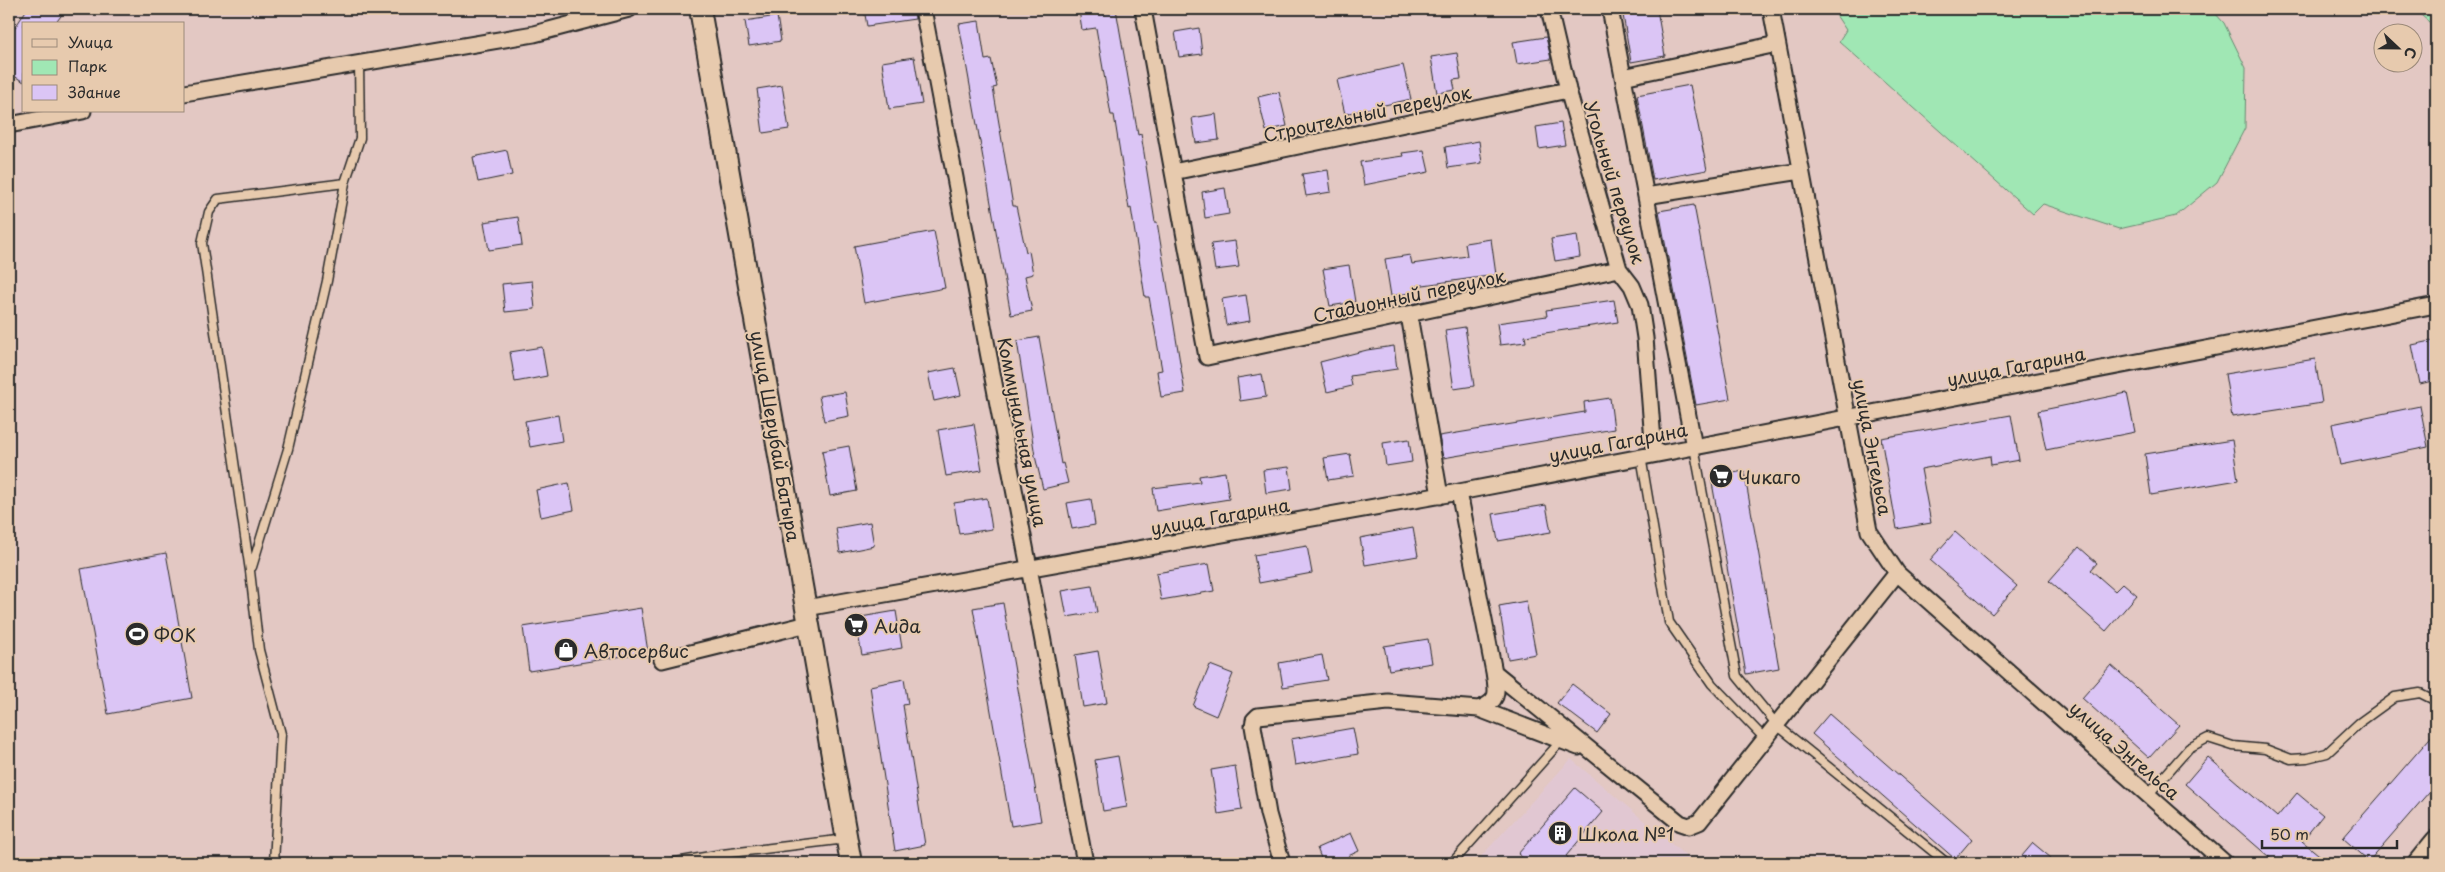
<svg xmlns="http://www.w3.org/2000/svg" width="2445" height="872" font-family="'Playpen Sans',sans-serif">
	<rect width="100%" height="100%" fill="#e3c8c3"/>
	<filter id="ink" filterUnits="userSpaceOnUse"><feTurbulence type="fractalNoise" baseFrequency=".02" numOctaves="2"/><feDisplacementMap in="SourceGraphic" scale="10" xChannelSelector="R" yChannelSelector="G"/><feConvolveMatrix kernelMatrix="1 2 1 2 8 2 1 2 1" color-interpolation-filters="sRGB"/></filter>
	<g filter="url(#ink)">
		<path fill="#e1c7d2" d="M1571 759 1694 863H1475Z"/>
		<path fill="#a0e7b4" stroke="#668970" d="M1832 9H2216L2214 12 2224 23 2246 68 2245 128 2217 182 2176 216 2119 229 2043 204 2033 214 1839 41 1846 30Z
			M2414 9H2436V28Z"/>
		<path fill="#dbc5f5" stroke="#2b2b2b" d="M27 9H66L55 24H24V82L9 73V37Z
			M864 9H914L915 19 867 26Z
			M1086 9H1116L1138 135 1141 134 1155 222H1157L1185 393 1161 397 1157 371 1162 370 1149 297H1145L1131 208 1129 209 1114 115H1111L1096 28 1082 30 1079 10Z
			M1622 9H1657L1665 56 1631 62Z
			M777 16 781 41 749 46 745 21Z
			M979 21 985 60 991 59 997 87 993 88 1013 206H1016L1026 252 1029 251 1033 274 1025 276 1032 311 1011 315 959 24Z
			M1199 28 1202 54 1179 57 1175 32Z
			M1546 37 1551 59 1517 64 1513 42Z
			M1457 53 1461 79 1453 80 1455 90 1437 93 1431 57Z
			M914 57 922 104 889 109 882 62Z
			M1403 65 1411 99 1345 114 1337 80Z
			M782 85 789 129 763 133 757 89Z
			M1690 85 1707 170 1653 180 1637 95Z
			M1279 92 1287 126 1266 131 1258 97Z
			M1216 114 1219 140 1196 143 1192 118Z
			M1561 123 1565 145 1539 149 1536 127Z
			M1479 141 1482 163 1448 168 1445 147Z
			M507 150 512 175 478 182 473 157Z
			M1424 150 1429 172 1364 185 1360 162 1403 156 1402 153Z
			M1328 170 1331 192 1306 196 1302 174Z
			M1225 188 1229 214 1205 218 1202 192Z
			M1694 205 1730 399 1696 405 1659 211Z
			M518 217 522 245 489 250 484 222Z
			M934 231 945 288 864 303 854 246Z
			M1577 235 1580 257 1555 261 1551 239Z
			M1491 239 1496 275 1416 286 1417 292 1391 296 1385 259 1410 255 1412 264 1467 256 1465 243Z
			M1235 241 1239 267 1215 270 1211 244Z
			M1349 265 1355 302 1330 306 1323 269Z
			M532 281 535 309 505 312 502 284Z
			M1246 295 1250 321 1226 325 1222 299Z
			M1614 300 1618 322 1525 336 1526 342 1500 345 1497 323 1547 316 1546 310Z
			M1465 327 1474 386 1454 389 1445 330Z
			M1039 337 1061 464 1063 463 1068 483 1043 489 1035 456 1017 341Z
			M2436 340V380L2420 384 2412 345Z
			M1394 346 1397 369 1350 376 1352 386 1327 392 1320 362 1367 350Z
			M542 347 547 376 515 382 510 352Z
			M2315 359 2322 403 2232 417 2225 374Z
			M955 368 961 395 934 401 928 373Z
			M1262 374 1266 397 1240 401 1237 378Z
			M845 392 849 416 824 421 819 396Z
			M2127 393 2135 432 2046 450 2038 411Z
			M1610 398 1614 429 1443 458 1439 436 1585 412 1584 402Z
			M2420 406 2428 447 2340 465 2332 424Z
			M558 415 562 441 530 447 525 421Z
			M2011 415 2019 460 1991 465 1990 456 1921 469 1931 523 1897 529 1881 438Z
			M974 424 982 470 946 476 938 430Z
			M1409 439 1412 462 1386 466 1383 443Z
			M2232 440 2238 480 2151 495 2145 454Z
			M849 446 857 491 830 496 822 451Z
			M1350 454 1354 476 1328 480 1324 458Z
			M1289 467 1292 489 1266 493 1263 470Z
			M1744 471 1779 668 1746 674 1711 477Z
			M1225 472 1229 499 1156 511 1153 488 1200 482 1199 476Z
			M569 483 574 510 541 517 536 490Z
			M987 498 992 529 959 534 954 503Z
			M1091 499 1095 525 1072 529 1067 503Z
			M1546 505 1551 532 1498 541 1493 514Z
			M870 522 874 546 840 553 836 528Z
			M1413 528 1418 556 1365 565 1360 538Z
			M1955 532 2017 586 1992 614 1930 560Z
			M1307 546 1312 573 1259 583 1254 555Z
			M2079 547 2097 563 2091 570 2115 591 2123 583 2137 595 2106 631 2049 581Z
			M166 553 192 698 108 714 81 569Z
			M1209 564 1214 591 1161 600 1156 573Z
			M1092 586 1097 612 1067 617 1062 591Z
			M1526 601 1536 654 1508 659 1499 606Z
			M1003 603 1041 821 1011 826 973 608Z
			M641 608 648 652 529 671 523 627Z
			M896 611 902 648 862 655 855 618Z
			M1428 639 1432 663 1389 670 1384 646Z
			M1098 651 1107 703 1083 707 1075 655Z
			M1322 655 1327 680 1283 687 1279 663Z
			M1210 665 1233 674 1216 716 1193 706Z
			M2111 665 2179 725 2149 758 2082 698Z
			M904 679 908 704 903 705 925 845 895 851 870 686Z
			M1572 684 1611 714 1597 733 1557 703Z
			M1829 714 1972 839 1955 859 1812 734Z
			M1353 728 1358 754 1295 765 1291 739Z
			M2436 731V784L2369 861 2343 838Z
			M1118 756 1127 807 1103 811 1095 760Z
			M2208 757 2277 817 2297 793 2323 815 2302 841 2329 863H2276L2185 784Z
			M1235 766 1242 810 1218 814 1211 770Z
			M1575 788 1603 812 1566 856 1574 863H1529L1518 854Z
			M1351 833 1359 851 1348 856 1351 863H1323L1317 848Z
			M2033 843 2057 863H2016Z"/>
		<g fill="none" stroke-linecap="round" stroke-linejoin="round">
			<g stroke="#2b2b2b" stroke-width="11">
				<path id="lane" d="M1694 447 1737 676 1778 726 1947 863
					M1641 456 1669 622 1712 684 1766 740
					M252 567 288 449 327 281 345 183
					M2148 795 2189 748 2208 738 2233 746 2265 749 2291 759 2307 758 2327 753 2359 723 2395 697 2420 693 2436 701
					M274 863 281 734 259 650 250 571 202 243 209 212 218 199 345 183 360 138 359 62
					M670 863 722 854 846 839
					M1452 863 1561 741"/>
			</g>
			<g stroke="#2b2b2b" stroke-width="19">
				<path id="street" d="M923 9 1085 863
					M1143 9 1207 357 1619 269
					M1549 9 1568 90 1619 269 1632 286 1640 305 1645 338 1654 454
					M1610 9 1694 447
					M1771 9 1869 531 1897 573 2225 863
					M1623 77 1777 44
					M184 93 534 34 629 9
					M9 125 83 111
					M1173 172 1568 90
					M1646 196 1801 171
					M1409 315 1440 496
					M1459 492 1494 672 1680 823 1689 826 1699 822 1897 573
					M806 608 1459 492 2436 305
					M662 660 808 624
					M1479 709 1578 747
					M1282 863 1268 814 1253 726 1254 720 1258 716 1388 702 1479 709C1500 700 1497 693 1494 672"/>
			</g>
			<g stroke="#2b2b2b" stroke-width="24">
				<path id="secondary" d="M700 9 851 863
					M2418 863 2436 841"/>
			</g>
			<use href="#lane" stroke="#e7caae" stroke-width="8"/>
			<use href="#street" stroke="#e7caae" stroke-width="15"/>
			<use href="#secondary" stroke="#e7caae" stroke-width="20"/>
		</g>
	</g>
	<defs>
		<g id="supermarket-disc" transform="scale(1.25)"><circle r="9.5" fill="#2b2b2b" stroke="#e7caae"/><path d="M-6-5.5h2.5l.6 2H6L4.5 2H-2.5L-4.4-4H-6ZM-1.5 3.2a1.3 1.3 0 1 0 .1 0ZM3 3.2a1.3 1.3 0 1 0 .1 0Z" fill="#fff"/></g>
		<g id="stadium-disc" transform="scale(1.25)"><circle r="9.5" fill="#2b2b2b" stroke="#e7caae"/><path d="M0-5a6.5 5 0 1 0 0 10a6.5 5 0 1 0 0-10ZM-3.5-1.8h7v3.6h-7Z" fill="#fff"/></g>
		<g id="shop-disc" transform="scale(1.25)"><circle r="9.5" fill="#2b2b2b" stroke="#e7caae"/><path d="M-5-2.5h2.3a2.7 3.5 0 0 1 5.4 0H5L5.5 6h-11ZM-1.5-2.5h3a1.5 2.3 0 0 0-3 0Z" fill="#fff"/></g>
		<g id="building-disc" transform="scale(1.25)"><circle r="9.5" fill="#2b2b2b" stroke="#e7caae"/><path d="M-4-6H4V6H1V3H-1V6H-4ZM-2.5-4.3h1.7v1.8h-1.7ZM.8-4.3h1.7v1.8H.8ZM-2.5-1h1.7V.8h-1.7ZM.8-1h1.7V.8H.8Z" fill="#fff"/></g>
	</defs>
	<g fill-rule="evenodd">
		<use href="#supermarket-disc" x="1721" y="476"/>
		<use href="#supermarket-disc" x="856" y="625"/>
		<use href="#stadium-disc" x="137" y="634"/>
		<use href="#shop-disc" x="566" y="650"/>
		<use href="#building-disc" x="1560" y="833"/>
	</g>
	<g text-anchor="middle" dominant-baseline="central" stroke-width="4" stroke-linejoin="round" paint-order="stroke">
		<g font-size="18" fill="#2b2b2b" stroke="#e7caae">
			<text transform="translate(1367 113) rotate(-12)">Строительный переулок</text>
			<text transform="translate(1615 182) rotate(73)">Угольный переулок</text>
			<text transform="translate(1409 295) rotate(-12)">Стадионный переулок</text>
			<text transform="translate(2016 366) rotate(-11)">улица Гагарина</text>
			<text transform="translate(1023 432) rotate(79)">Коммунальная улица</text>
			<text transform="translate(776 436) rotate(80)">улица Шерубай Батыра</text>
			<text transform="translate(1618 442) rotate(-11)">улица Гагарина</text>
			<text transform="translate(1873 447) rotate(79)">улица Энгельса</text>
			<text transform="translate(1220 516) rotate(-10)">улица Гагарина</text>
			<text transform="translate(2125 750) rotate(41)">улица Энгельса</text>
		</g>
		<g font-size="18" fill="#2b2b2b" stroke="#e7caae" text-anchor="start">
			<text x="1738" y="476">Чикаго</text>
			<text x="874" y="625">Аида</text>
			<text x="154" y="634">ФОК</text>
			<text x="584" y="650">Автосервис</text>
			<text x="1578" y="833">Школа №1</text>
		</g>
	</g>
	<rect width="2445" height="872" fill="none" stroke="#e7caae" stroke-width="30"/>
	<rect x="15" y="15" width="2415" height="842" fill="none" stroke="#2b2b2b" stroke-width="2" filter="url(#ink)"/>
	<rect x="22" y="22" width="162" height="90" fill="#e7caae" stroke="#9c8a7a"/>
	<rect x="32" y="39" width="25" height="8" fill="#e7caae" stroke="#9c8a7a"/>
	<text x="68" y="48" font-size="15" fill="#2b2b2b">Улица</text>
	<rect x="32" y="60" width="25" height="15" fill="#a0e7b4" stroke="#9c8a7a"/>
	<text x="68" y="72" font-size="15" fill="#2b2b2b">Парк</text>
	<rect x="32" y="85" width="25" height="15" fill="#dbc5f5" stroke="#9c8a7a"/>
	<text x="68" y="98" font-size="15" fill="#2b2b2b">Здание</text>
	<g transform="translate(2398 48) rotate(112)"><circle r="24" fill="#e7caae" stroke="#9c8a7a"/>
	<path d="M0-4L9 19L0 12L-9 19Z" fill="#2b2b2b"/>
	<text y="-8" font-size="14" font-weight="bold" text-anchor="middle" fill="#2b2b2b">С</text>
	</g>
	<path d="M2262 840v8h135v-8" fill="none" stroke="#2b2b2b" stroke-width="2.5"/>
	<text x="2270" y="840" font-size="15" fill="#2b2b2b" stroke="#e7caae" stroke-width="4" paint-order="stroke">50 m</text>
</svg>
